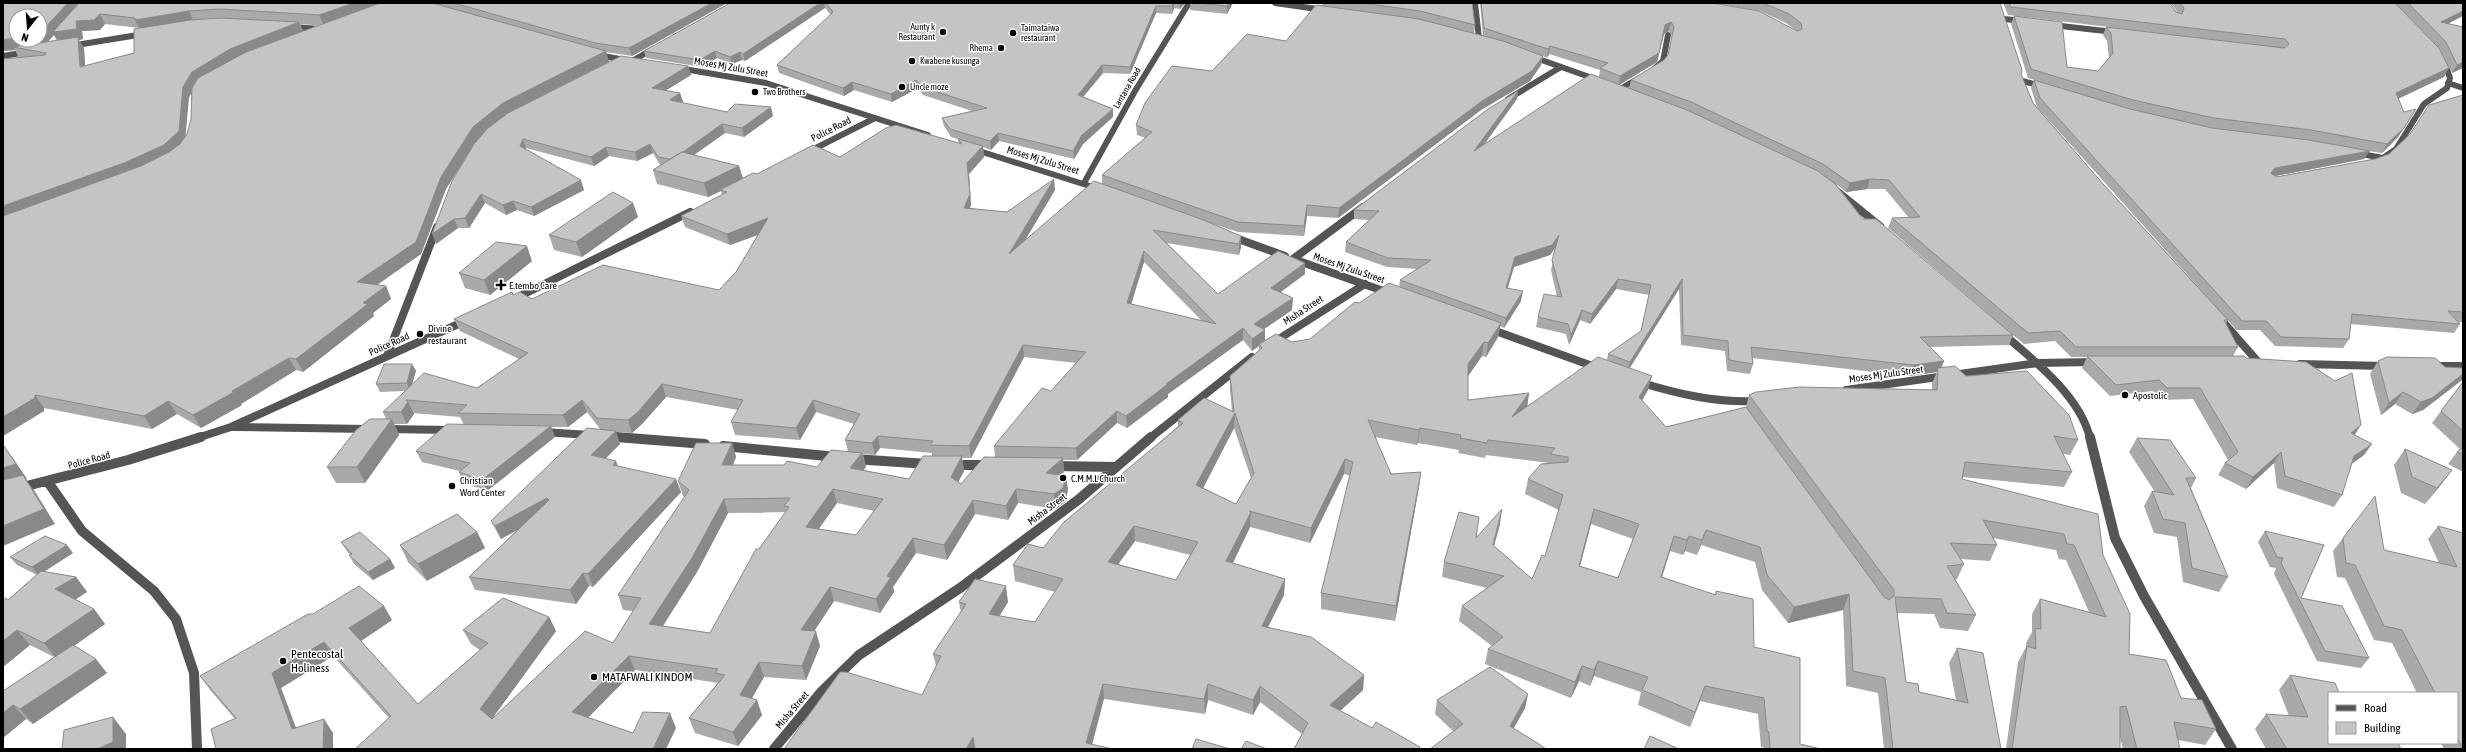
<svg xmlns="http://www.w3.org/2000/svg" width="2466" height="752" font-family="'Asap Condensed',sans-serif">
	<rect width="100%" height="100%" fill="#fff"/>
	<g fill="none" stroke-linecap="round" stroke-linejoin="round">
		<path stroke="#555" stroke-width="6" d="M1275 3 1324 10
			M1475 3 1479 38
			M2004 19 2023 21
			M2052 25 2114 32
			M292 27 321 29
			M70 46 144 34
			M598 55 625 60
			M3 56 27 52
			M1533 57 1598 80
			M632 61 653 49
			M678 68 766 83 928 135
			M1655 68 1663 61 1668 35
			M2022 81 2042 86
			M2448 83 2463 88
			M1620 89 1639 78
			M1508 99 1561 67
			M973 149 1099 189
			M808 152 875 118
			M2356 153 2383 158 2396 149 2424 104 2447 88 2450 78 2444 61
			M1084 183 1135 91 1189 3"/>
		<path stroke="#555" stroke-width="8" d="M1838 192 1880 226
			M1230 236 1285 256
			M1293 259 1363 207
			M1296 260 1389 293
			M514 299 690 212
			M2223 322 2259 363
			M1490 329 1598 368
			M2003 334C2034 360 2080 396 2090 438
			M1274 342 1365 284
			M387 356 437 227
			M2300 364 2384 366
			M2434 366H2463
			M1639 382C1678 394 1716 403 1757 401
			M1846 390 2038 363 2094 362
			M234 427 368 429
			M386 429 452 430
			M543 432 590 435
			M607 436 628 438
			M197 438 231 427 465 321
			M1150 438 1252 357"/>
		<path stroke="#555" stroke-width="10" d="M616 437 705 444
			M2090 437 2115 538 2144 596 2232 749
			M723 446 837 457
			M854 459 928 464
			M954 465H986
			M1054 466 1115 467
			M48 482 82 531 154 591 176 619 194 673 197 749
			M3 492 128 460 201 437
			M774 749 822 691 859 655 960 588 1078 500 1151 437"/>
	</g>
	<path fill="#a9a9a9" fill-rule="evenodd" d="M3 3H377V4L380 3H727L632 56 606 52 609 62 688 66 691 75 665 91 680 93 683 102 682 103 727 112 773 116 744 137 725 133 694 155 739 166 743 178 757 174 840 157 959 143 958 139 951 137 944 126 942 118 972 111 923 95 918 88 892 102 854 90 844 96 779 73 777 65 831 15 825 8 745 61 742 60 732 64 717 58 702 67 646 58 644 51 730 3H1185L1180 9 1174 8 1172 14 1156 13 1130 74 1103 73 1083 97 1113 109V117L1083 144 1074 159 999 141 991 150 983 147 984 157 969 174 971 205 970 208 1007 212 1055 190 1026 239 1102 184V175L1145 138 1137 135 1136 125 1212 71 1286 41 1322 5V3H1472L1475 25 1474 34 1483 36 1480 3H1712L1797 31 1786 23 1760 11 1715 3H2000L2021 74 2033 103 2104 185 2203 292 2037 107 2031 88 2034 80 2090 97 2028 78 2011 24 2014 16 2067 67 2098 71 2109 58 2107 41 2103 35 2106 27 2267 46 2008 15 2003 3H2170L2176 12 2178 13 2171 3H2463L2449 24 2463 68 2452 73 2440 50 2444 77 2398 99 2404 112 2411 118 2398 137 2382 153 2369 151 2364 159 2275 176 2276 177 2375 159 2389 154 2463 95V322H2459L2460 324 2454 333 2351 324 2349 339 2343 348 2275 346 2260 330H2236L2228 320 2226 323 2238 347 2233 356 2246 358 2355 435 2364 455 2351 464 2342 495 2334 507 2277 488 2274 463 2246 489 2218 475 2225 463 2228 460 2193 399 2161 400 2153 391 2110 396 2082 368 2087 357H2071L2055 341 2024 344 2013 335 2009 345 1930 347 1944 361 1941 368 1966 376 2078 440 2070 455 2063 454 2072 472 2064 487 1962 477V479L2103 555 2129 654 2216 729 2205 745 2178 740 2180 749H2123L2120 737V749H2006L2018 662 2026 647V643L2032 632V614L2040 599 2089 612 2066 560 2059 559 2056 550 1993 538 1997 545 1990 561 1961 559 1964 564 1957 579 1955 580 1976 615 1968 631 1940 628 1934 614 1897 613 1906 682 1919 692 1956 700 1949 663 1957 648 2001 749H1884L1878 693 1846 686 1843 610 1788 623 1762 590 1755 562 1701 545 1697 555 1685 551 1683 555 1670 551 1662 577 1715 595 1716 591 1754 647 1800 744 1821 749H1763V747H1761L1758 714 1700 701 1690 727 1638 705 1641 692 1594 676 1590 686 1579 681 1571 698 1485 664 1488 649 1492 646 1459 621 1462 606 1487 588 1442 577 1444 562 1476 538 1500 524 1494 546 1532 579 1545 556 1559 510 1525 494 1528 479 1549 463 1486 455 1485 458 1458 453 1459 450 1418 443 1417 445 1375 437 1391 474 1421 472 1419 487 1395 621 1321 609V593L1350 476 1344 474 1310 543 1250 527 1233 563 1285 579 1284 595 1268 627 1364 675 1363 690 1340 711 1372 728 1420 747V749H1294L1302 734 1260 702 1253 715 1208 700 1205 714 1104 699 784 749 922 695 936 666 933 654 961 613 959 602H1008L999 616 1035 622 1055 592 1015 581 1013 565 1043 548 1178 426V420L1232 411 1230 390V376L1259 350V346L1252 351 1243 340 1168 394V397L1127 428 1117 423 1077 460H1063L1064 472 1061 475 1066 476 1068 490 1065 502 1056 509 1018 503 1008 520 975 514 947 560 916 553 893 587 894 592 880 613 834 601 814 631 820 646 806 680 764 677 752 698 762 715 738 746 695 733 689 718 718 683 635 670 588 717 633 733 676 728 666 749 389 718 333 656 281 688 296 728 333 733V749H216L235 719 211 691 200 676 392 620 361 641 418 704 480 650 471 644 463 630 549 617 556 631 492 719 613 643 633 611 623 610 618 595 685 497 683 496 678 481 732 443 736 457 733 465 817 467 848 451 845 440 854 424 816 412 800 440 735 435 731 422 738 410 666 397 642 424 632 433 616 432 620 444 605 459 618 466 681 492 593 587 589 586 576 604 475 590 469 577 517 530 501 539 498 534 491 521 600 429 587 412 568 427H551L555 437 487 491 464 483 459 472 460 471 422 462 416 451 464 425 460 417 413 413 414 414 407 424H394L399 435 365 483H336L327 467 386 419 383 412 405 391 380 392 376 384 412 364 416 371 412 384 477 388 519 359 460 331 454 319 513 295 532 299 719 290 736 272 758 235 730 245 685 227 681 216 722 195 721 191 708 197 657 184 653 170 660 165 653 153 637 161 609 156 594 166 526 148 525 150 584 190 534 216 517 210 506 215 485 203 469 228H458L436 244 472 147 446 189 421 254 376 285 386 286 391 299 373 313 374 316 303 372 296 370 241 404 242 405 201 428 177 414 152 429 44 408V411L3 436 19 58 15 50 3 51ZM105 24 139 28 134 53 85 66 84 48 79 40 83 39 82 31 100 30ZM300 24 313 25H319L303 31ZM1669 31 1672 36 1668 55 1664 60 1631 80 1629 89 1484 144 1517 99 1518 91 1354 210V219L1369 220 1346 242 1345 252 1387 267 1417 269 1400 280 1399 287 1359 303 1310 339 1292 342 1265 340 1264 329 1292 310 1281 292 1305 274V263L1218 294 1167 243 1239 255 1241 247V236L1207 222 1238 232 1304 236 1307 216 1338 218 1481 110 1530 81 1541 65 1543 56 1547 58 1549 54 1600 70 1599 77 1619 85 1657 62 1664 34ZM54 35 57 41 47 42ZM192 93 191 119 187 134 185 136 189 97ZM483 134 474 144 478 139ZM1836 184 1846 192 1867 189H1885L1909 218H1892L1888 228 1991 316 1863 219ZM1556 247 1551 270 1557 297 1538 317 1536 327 1566 334 1569 345 1580 320 1590 324 1616 289 1649 295 1641 332 1608 354 1607 360 1527 406 1529 393 1468 400V376L1482 356 1486 357 1498 337 1500 326 1504 328 1521 301 1507 288 1514 267 1550 255ZM1144 262 1202 321 1131 304ZM1679 289 1681 345 1725 351 1727 371 1750 374 1753 364 1752 358 1909 376 1937 372 1932 383V390L1749 395 1746 407 1666 427 1642 401 1648 390 1630 368ZM1024 357 1076 363 1051 391 994 446 995 457 961 484 958 482 964 471 962 458H971ZM1234 428 1251 478 1236 504 1203 488ZM880 448 932 453V456L909 479 863 470 866 467 863 454 875 455ZM837 503 874 511 856 535 819 529ZM786 512 759 549 710 633 663 626 697 572 728 513ZM1591 524 1633 539 1618 578 1580 566ZM1135 541 1190 555 1176 580 1118 564Z
		M1190 3H1233L1227 14 1190 10Z
		M633 203 638 217 582 257 554 250 549 235Z
		M532 261 490 295 465 288 459 273Z
		M2378 361 2445 367 2462 380 2423 410 2412 414 2395 404 2381 415 2370 374Z
		M2463 382V472L2448 464 2457 452 2460 449 2432 423Z
		M2137 438 2196 478 2191 488 2228 577 2219 592 2183 582 2177 537 2154 533 2144 506 2152 491 2155 492 2129 452Z
		M2405 449 2452 470 2425 504 2401 493 2394 465Z
		M2438 526 2463 533V749H2444L2441 743H2457V693H2417L2392 643 2374 640 2345 578 2337 577 2333 551 2343 538 2384 550 2439 563 2428 539Z
		M2265 531 2324 545 2301 598 2369 658 2361 668 2317 661 2274 574 2276 568 2270 567 2258 542Z
		M477 532 485 548 427 581 408 562 400 545Z
		M341 542 390 559 395 568 373 580 354 564 349 555H350L346 550Z
		M73 553 44 572 76 577 87 592 75 600 94 609 105 624 74 646 107 673 33 724 26 719 3 738V691L54 657 30 645 3 667V600H8L37 575 17 565 10 557Z
		M2290 675 2329 743 2401 749H2266L2255 729 2266 714 2289 716 2279 690Z
		M1528 694 1525 708 1514 728 1453 731 1435 714 1437 700Z"/>
	<path fill="#898989" d="M68 3H78L80 7 76 21 100 14 105 24 100 30 82 31 83 39 79 40 84 48 86 78 59 43 54 35 45 45 13 47 15 50 3 51V40L16 38V40H40V33Z
		M354 3H377L378 6 324 26 319 15Z
		M712 3H727L632 56 629 48Z
		M820 3H824L825 8 745 61 743 54Z
		M1173 3H1174V8L1172 14V6Z
		M1180 3H1185L1180 9Z
		M1229 3H1233L1227 14V6Z
		M1156 6V13L1130 74V67Z
		M189 11 194 22 140 30 135 20Z
		M2463 11V16L2436 30 2441 22Z
		M299 22 304 33 198 83 189 97 185 142 170 156 3 220V206L183 87 192 72 230 49Z
		M1671 22 1669 31 1664 34 1657 62 1619 85 1620 76 1665 25Z
		M1550 46 1549 54 1547 58 1548 49Z
		M606 51 609 62 507 114 478 139 446 189 421 254 363 295 357 282 441 177 473 127 503 103Z
		M715 51 717 58 702 67 700 60Z
		M740 52 742 60 732 64 730 57Z
		M1543 56 1541 65 1530 81 1481 110 1338 218 1339 208Z
		M2463 62V68L2452 73 2457 65Z
		M1102 65 1103 73 1078 103V95Z
		M688 66 691 75 655 97 652 88Z
		M2449 68 2444 77 2391 102 2396 93Z
		M916 80 918 88 892 102 891 94Z
		M852 82 854 90 844 96 843 88Z
		M1518 91 1517 99 1473 160 1474 151Z
		M680 93 683 102 673 109 670 100Z
		M771 107 773 116 744 137 742 128Z
		M1113 109V117L1083 144 1074 159 1073 151 1082 135Z
		M2416 109 2398 137 2382 153 2387 144Z
		M722 124 725 133 674 169 672 160Z
		M998 133 999 141 991 150 990 141Z
		M523 139 526 148 523 156 520 146Z
		M650 144 653 153 637 161 635 152Z
		M983 146 984 157 969 174 971 205 966 219 964 208 967 163Z
		M606 147 609 156 594 166 591 157Z
		M2370 151 2364 159 2270 177 2271 173 2275 168Z
		M739 166 743 180 720 190 721 191 708 197 704 183Z
		M1054 179 1055 190 1010 265 1009 254Z
		M1870 179 1867 189 1846 192 1850 183Z
		M581 180 584 190 534 216 531 207Z
		M481 194 485 203 469 228 465 218Z
		M513 201 517 210 506 215 503 205Z
		M633 203 638 217 582 257 576 242Z
		M1307 205V216L1304 236V226Z
		M768 218 771 230 730 245 727 234Z
		M454 219 458 228 436 244 432 234Z
		M1559 235 1557 245 1550 255 1514 267 1505 298 1506 288 1515 257Z
		M1241 236V247L1239 255V244Z
		M527 246 532 261 490 295 484 280Z
		M1144 251V262L1128 315 1127 303Z
		M1305 263V274L1271 299V288Z
		M1618 279 1616 289 1590 324 1592 314Z
		M1682 279 1679 289 1627 372 1630 362Z
		M386 286 391 299 373 313 374 316 303 372 296 359 363 303Z
		M1523 291 1521 301 1504 328 1506 318Z
		M1293 298 1292 310 1254 336V324Z
		M1582 310 1580 320 1569 345 1571 335Z
		M1501 323 1498 337 1486 357 1488 343Z
		M1243 328V340L1168 394V397L1127 428 1126 416 1166 384Z
		M1265 330V342L1259 344V346L1252 351V339Z
		M1484 342 1482 356 1466 379 1468 364Z
		M1023 345 1024 357 971 458 969 446Z
		M289 358 296 370 241 404 242 405 201 428 193 415Z
		M1944 361 1940 371 1938 368 1937 372 1909 376 1913 365Z
		M412 364 416 371 410 391 407 383Z
		M2463 374V379L2462 380 2423 410 2412 414 2421 402Z
		M1652 376 1648 390 1635 412 1639 397Z
		M662 384 666 397 642 424 632 433 628 420Z
		M2403 392 2395 404 2381 415 2389 403Z
		M1529 393 1527 408 1512 417Z
		M35 395 44 408V411L3 436V417Z
		M582 400 587 412 568 427 563 415Z
		M813 400 816 412 800 440 796 428Z
		M168 401 177 414 152 429 144 416Z
		M408 402 414 414 407 424 401 412Z
		M1117 411V423L1077 460 1076 448Z
		M1235 413 1234 428 1197 500 1196 485Z
		M392 419 399 435 365 483 357 467Z
		M2361 425 2354 436 2351 433Z
		M551 426 555 437 487 491 482 480Z
		M1420 428 1418 443 1417 445 1419 430Z
		M616 431 620 444 596 468 591 455Z
		M878 436 880 448 875 455 872 443Z
		M732 443 736 457 727 479 722 465Z
		M2372 444 2364 455 2346 468 2354 456Z
		M4 446 15 461 27 479 26 480 34 490 55 524 3 546V468Z
		M2281 452 2274 463 2246 489 2253 477Z
		M862 453 866 467 854 482 850 468Z
		M962 456 964 471 953 492 951 477Z
		M1063 458 1064 472 1048 487 1046 473Z
		M1345 459 1344 474 1310 543 1311 528Z
		M616 461 621 474 613 465Z
		M2452 470 2440 486 2425 504 2437 488Z
		M1421 472 1419 487 1395 621 1396 606Z
		M1066 476 1068 490 1065 502 1056 509 1054 494Z
		M676 479 681 492 593 587 588 574Z
		M833 489 837 503 810 541 806 527Z
		M1016 489 1018 503 1008 520 1006 506Z
		M547 498 552 511 501 539 495 526Z
		M724 499 728 513 697 572 655 638 649 624Z
		M973 500 975 514 947 560 944 545Z
		M1502 509 1500 524 1490 560 1493 545Z
		M1594 509 1591 524 1576 581 1579 566Z
		M1251 512 1250 527 1226 577V561Z
		M1134 526 1135 541 1109 577 1108 562Z
		M1706 530 1701 545 1697 555 1702 540Z
		M477 532 485 548 427 581 418 564Z
		M1674 536 1670 551 1657 593 1661 577Z
		M1689 536 1685 551 1683 555 1687 540Z
		M913 538 916 553 893 587 894 592 880 613 876 599 887 576Z
		M67 545 73 553 38 575 32 567Z
		M390 559 395 568 373 580 368 572Z
		M583 573 589 586 576 604 570 590Z
		M76 577 87 592 66 605 55 589Z
		M1285 579 1284 595 1261 641 1262 626Z
		M1006 586 1008 602 991 630 989 614Z
		M830 587 834 601 805 645 801 630Z
		M1849 594 1843 610 1788 623 1794 607Z
		M384 606 392 620 358 643 349 628Z
		M94 609 105 624 56 658 44 643Z
		M549 617 556 631 488 724 480 709Z
		M17 630 30 645 3 667V641Z
		M816 631 820 646 806 680 802 666Z
		M324 642 333 656 281 688 302 744 292 729 272 673Z
		M629 656 635 670 579 727 572 712Z
		M96 659 107 673 33 724 20 709Z
		M1598 661 1594 676 1590 686 1594 670Z
		M759 662 764 677 745 710 740 695Z
		M1582 666 1579 681 1571 698 1575 682Z
		M1364 675 1363 690 1329 721 1330 705Z
		M1103 684 1104 699 1091 749 1086 743Z
		M1208 684V700L1205 714 1204 699Z
		M1260 686V702L1253 715V700Z
		M1705 686 1700 701 1690 727 1695 712Z
		M1528 694 1525 708 1507 740 1510 726Z
		M757 700 762 715 738 746 733 732Z
		M13 705 26 719 3 738V713Z
		M670 713 676 728 666 749H653Z
		M113 717 126 734V749H97Z
		M324 719 333 733V749H323Z
		M973 737 975 749H966Z"/>
	<path fill="#c4c4c4" stroke="#898989" fill-rule="evenodd" d="M3 3H68L40 33V16H16V38L3 40Z
		M79 3H354L319 15 221 9 189 11 135 20V18L100 14 94 20 76 21 77 29 53 32Z
		M380 3H432L606 51 503 103 473 127 441 177 416 242 357 282 386 286 363 303 368 304 296 359 289 358 232 391 234 392 193 415 168 401 144 416 35 395V398L3 417V216L141 166 169 152 180 144 187 134 191 119 192 88 198 78 246 52Z
		M454 3H712L629 48 595 43Z
		M730 3H820L743 54 740 52 730 57 715 51 700 60 644 51Z
		M826 3H1173L1172 6H1156L1130 67 1102 65 1078 95 1113 109 1082 135 1073 151 998 133 990 141 950 129 942 118 987 108 922 87 916 80 891 94 852 82 843 88 777 65 833 12Z
		M1197 3H1229L1227 6Z
		M1363 3H1472L1475 25 1420 11Z
		M1481 3H1712L1759 11 1797 31 1802 29 1801 23 1789 14 1763 3H2000L2022 70 2021 74 2033 103 2104 185 2228 320H2224L2238 347H2076L2060 331 2028 333 1892 218 1920 217 1889 180 1870 179 1850 183 1823 164 1691 102 1631 80 1664 60 1668 55 1674 27 1671 22 1665 25 1659 53 1620 76 1600 68 1608 63 1550 46 1548 49 1484 28Z
		M2009 3H2170L2176 12 2182 14 2184 8 2180 3H2395L2439 48 2449 68 2396 93 2404 112 2416 109 2404 128 2387 144 2311 130 2214 118 2133 100 2031 69 2014 16 2062 22 2067 67 2098 71 2113 53 2111 33 2106 27 2284 48 2289 44 2285 39 2011 7Z
		M2408 3H2463V11L2441 22 2463 27V62L2457 65 2446 42Z
		M1316 5 1419 19 1503 41 1543 56 1532 71 1482 101 1339 208 1307 205 1304 226 1238 222 1102 175 1152 132 1136 125 1145 103 1172 66 1212 71 1247 34 1286 41Z
		M221 18 299 22 230 49 192 72 183 87 179 131 164 145 124 163 3 206V59L45 55 46 53 13 47 78 37 80 67 134 53V29L190 20Z
		M621 56 688 66 652 88 680 93 670 100 727 112 735 104 771 107 742 128 722 124 683 152H682L670 159 658 157 650 144 635 152 606 147 591 157 523 139 520 146 581 180 531 207 513 201 503 205 481 194 465 218 454 219 432 234 452 181 474 144 488 128 508 113Z
		M1591 74 1687 110 1818 171 1835 184 1863 219H1876L2013 335 1920 337 1944 361 1913 365 1751 347 1753 364 1729 360 1728 341 1683 335 1682 279 1630 362 1608 354 1641 331 1651 285 1618 279 1592 314 1582 310 1571 335 1568 324 1538 317 1544 294 1562 297 1552 260 1559 235 1552 245 1515 257 1506 288 1523 291 1506 318 1400 280 1431 260 1388 258 1346 242 1379 211 1354 210 1488 109 1518 91 1474 151Z
		M2034 80 2130 109 2212 128 2309 140 2370 151 2275 168 2271 173 2276 177 2375 159 2389 154 2410 134 2429 105 2463 95V312L2448 311 2460 324 2352 314 2349 339 2281 337 2266 321H2242L2040 98Z
		M896 125 962 144 958 139 983 146 967 163 970 194 964 208 1007 212 1054 179 1009 254 1094 181 1201 219 1241 236 1239 244 1153 230 1218 294 1278 251 1305 263 1271 288 1293 298 1254 324 1265 330 1252 339 1243 328 1166 384H1168L1126 416 1117 411 1076 448 994 446 1042 388 1051 391 1086 352 1023 345 969 446 930 445 933 441 878 436 872 443 845 440 860 414 813 400 796 428 731 422 743 400 662 384 638 412 628 420 597 418 582 400 563 415 458 413 467 405 406 400 408 402 401 412H383L424 373 477 388 528 353 454 319 512 292 513 295 520 292 532 299 603 265 719 290 736 272 768 218 727 234 681 216 727 192 720 190 753 173 757 174 813 145 840 157 886 128ZM1144 251 1216 324 1127 303Z
		M682 152 739 166 704 183 653 170Z
		M613 192 633 203 576 242 549 235Z
		M496 242 527 246 484 280 459 273Z
		M1389 283 1501 323 1488 343 1484 342 1468 364V400L1529 393 1512 417 1598 357 1652 376 1639 397 1666 427 1746 407 1884 597 1889 600 1894 596V590L1749 395 1756 392 1800 387 1937 390 1938 368 1955 366 1966 376 2027 371 2069 415 2078 440 2054 436 2072 472 1965 462 1962 479 2098 514 2103 555 2130 614 2129 654 2166 660 2181 698 2202 700 2216 729 2174 722 2180 749H2137L2126 706 2120 707V749H2012L2027 646 2036 649 2035 628 2041 629 2040 599 2106 617 2074 545 2067 544 2064 534 1983 520 1997 545 1950 543 1964 564 1947 566 1976 615 1947 613 1941 599 1895 597 1906 682 1918 684 1919 692 1968 703 1957 648 1983 653 2001 749H1893L1885 678 1853 671 1849 594 1794 607 1767 575 1760 547 1706 530 1702 540 1689 536 1687 540 1674 536 1661 577 1716 595V591L1753 599 1754 647 1800 658V744L1821 749H1770L1769 732 1767 731 1764 698 1705 686 1695 712 1642 690 1648 677 1598 661 1594 670 1582 666 1575 682 1488 649 1503 637 1462 606 1504 576 1444 562 1459 512 1479 517 1476 538 1502 509 1493 545 1532 579 1542 555 1545 556 1563 495 1528 479 1541 464 1568 462V457L1550 454 1555 448 1488 440 1487 443 1460 438 1461 435 1420 428 1419 430 1368 420 1391 474 1421 472 1396 606 1321 593 1353 462 1345 459 1311 528 1249 511 1251 512 1226 561 1285 579 1262 626 1311 637 1364 675 1330 705 1372 728 1376 722 1420 747 1418 749H1294L1308 723 1260 686 1253 700 1208 684 1204 699 1103 684 1086 743 1113 749H975L973 737 966 749H784L840 672H846L922 695 941 656 933 654 966 604 959 602 975 579 1006 586 989 614 1035 622 1063 579 1013 565 1028 544 1043 548 1064 522 1183 423 1178 420 1204 398 1234 412 1230 376 1262 348 1259 344 1276 334 1292 342 1310 339 1355 302 1359 303ZM1235 413 1254 473 1236 504 1196 485ZM1594 509 1639 524 1618 578 1579 566ZM1134 526 1198 542 1176 580 1108 562Z
		M2087 356H2244L2246 358 2306 362 2335 381 2352 373 2361 425 2351 433 2372 444 2354 456 2342 495 2285 476 2281 452 2253 477 2225 463 2238 452 2200 388H2167L2159 380 2116 385Z
		M2387 357 2435 358 2445 367 2463 368V374L2432 398 2421 402 2403 392 2389 403 2378 361Z
		M384 364H412L407 383 376 384Z
		M2463 382V431L2441 411Z
		M370 419H392L357 467H327L356 430Z
		M447 424 551 426 482 480 459 472 470 463 416 451Z
		M587 428 616 431 591 455 616 461 613 465 676 479 588 574 583 573 570 590 469 577 549 500 547 498 495 526 491 521Z
		M2137 438 2170 440 2196 478H2186L2228 577 2192 568 2185 523 2163 519 2152 491 2174 495Z
		M696 443H732L722 465H784L787 461 817 467 831 450 862 453 850 468 909 479 923 456H962L951 477 961 484 984 457 1063 458 1046 473 1066 476 1063 488 1054 494 1016 489 1006 506 973 500 944 545 913 538 887 576 891 577 876 599 830 587 801 630 816 631 802 666 759 662 740 695 757 700 733 732 689 718 725 675 715 673 718 669 629 656 572 712 633 733 643 712 670 713 653 749H355L391 716 324 642 272 673 292 729 324 719 323 749H216L211 729 236 718 200 676 308 614H313L359 586 384 606 349 628 418 704 488 643 463 630 503 598 549 617 480 709 492 719 585 631 613 643 641 598 618 595 689 490 678 481ZM833 489 883 499 856 535 806 527ZM790 498 784 506 789 507 759 549H756L710 633 649 624 692 558 724 499Z
		M3 446H4L16 464 3 468Z
		M2463 447V454L2457 452Z
		M2405 449 2452 470 2437 488 2412 477Z
		M23 475 44 509 3 526V480Z
		M2375 496 2384 550 2457 567 2438 526 2463 533V749L2457 737V693H2435L2402 630 2384 626 2355 565 2346 563 2343 538Z
		M457 514 477 532 418 564 400 545Z
		M2265 531 2324 545 2301 598 2342 606 2369 658 2325 651 2281 563 2283 558 2277 557Z
		M360 532 390 559 368 572 349 555 352 554 341 542Z
		M45 536 67 545 32 567 10 557Z
		M41 571 76 577 55 589 94 609 44 643 17 630 3 641V600L6 598 8 600Z
		M73 645 96 659 20 709 13 705 3 713V691Z
		M1490 667 1528 694 1510 726 1542 746 1546 749H1430L1463 724 1437 700Z
		M2290 675 2335 683 2339 693H2329V743H2398L2401 749H2287L2266 714 2308 717Z
		M113 717V742L97 749H62L64 730Z
		M1650 736 1679 749H1644Z
		M1196 739 1230 749H1192Z
		M1246 741 1267 749H1241Z"/>
	<g fill="#000" stroke="#fff" stroke-width="1.5">
		<circle cx="943" cy="32" r="4"/>
		<circle cx="1013" cy="33" r="4"/>
		<circle cx="1001" cy="48" r="4"/>
		<circle cx="912" cy="61" r="4"/>
		<circle cx="902" cy="87" r="4"/>
		<circle cx="755" cy="92" r="4"/>
		<path d="M499 279h4v4h4v4h-4v4h-4v-4h-4v-4h4z"/>
		<circle cx="420" cy="334" r="4"/>
		<circle cx="2125" cy="395" r="4"/>
		<circle cx="1063" cy="478" r="4"/>
		<circle cx="452" cy="486" r="4"/>
		<circle cx="283" cy="661" r="4"/>
		<circle cx="594" cy="677" r="4"/>
	</g>
	<g text-anchor="middle" dominant-baseline="central" stroke-width="3" stroke-linejoin="round" paint-order="stroke">
		<g font-size="9" fill="#000" stroke="#fff" text-anchor="start">
			<text x="935" y="27" text-anchor="end">Aunty k<tspan x="935" dy="10">Restaurant</tspan></text>
			<text x="1021" y="28">Taimataiwa<tspan x="1021" dy="10">restaurant</tspan></text>
			<text x="993" y="48" text-anchor="end">Rhema</text>
			<text x="920" y="61">Kwabene kusunga</text>
			<text x="910" y="87">Uncle moze</text>
			<text x="763" y="92">Two Brothers</text>
		</g>
		<g font-size="9" fill="#000" stroke="#fff">
			<text transform="translate(1127 88) rotate(-60)">Lantana Road</text>
		</g>
		<g font-size="10" fill="#000" stroke="#fff">
			<text transform="translate(731 67) rotate(10)">Moses Mj Zulu Street</text>
			<text transform="translate(831 129) rotate(-27)">Police Road</text>
			<text transform="translate(1043 160) rotate(17)">Moses Mj Zulu Street</text>
			<text transform="translate(1349 268) rotate(19)">Moses Mj Zulu Street</text>
			<text transform="translate(1303 310) rotate(-33)">Misha Street</text>
			<text transform="translate(389 344) rotate(-24)">Police Road</text>
			<text transform="translate(1886 374) rotate(-8)">Moses Mj Zulu Street</text>
			<text transform="translate(89 460) rotate(-15)">Police Road</text>
			<text transform="translate(1047 509) rotate(-37)">Misha Street</text>
			<text transform="translate(792 710) rotate(-50)">Misha Street</text>
		</g>
		<g font-size="10" fill="#000" stroke="#fff" text-anchor="start">
			<text x="509" y="285">E.tembo Care</text>
			<text x="428" y="328">Divine<tspan x="428" dy="12">restaurant</tspan></text>
			<text x="2133" y="395">Apostolic</text>
			<text x="1071" y="478">C.M.M.L Church</text>
			<text x="460" y="480">Christian<tspan x="460" dy="12">Word Center</tspan></text>
		</g>
		<g font-size="12" fill="#000" stroke="#fff" text-anchor="start">
			<text x="291" y="654">Pentecostal<tspan x="291" dy="14">Holiness</tspan></text>
			<text x="602" y="677">MATAFWALI KINDOM</text>
		</g>
	</g>
	<rect width="2466" height="752" fill="none" stroke="#000000" stroke-width="8"/>
	<rect x="2328" y="692" width="130" height="52" fill="#ffffff" stroke="#999999"/>
	<rect x="2336" y="705" width="20" height="6" fill="#555555" stroke="#999999"/>
	<text x="2364" y="712" font-size="12" fill="#000000">Road</text>
	<rect x="2336" y="722" width="20" height="12" fill="#c4c4c4" stroke="#999999"/>
	<text x="2364" y="732" font-size="12" fill="#000000">Building</text>
	<g transform="translate(28 28) rotate(197)"><circle r="19" fill="#ffffff" stroke="#999999"/>
	<path d="M0-3L7 15L0 10L-7 15Z" fill="#000000"/>
	<text y="-6" font-size="11" font-weight="bold" text-anchor="middle" fill="#000000">N</text>
	</g>
</svg>
